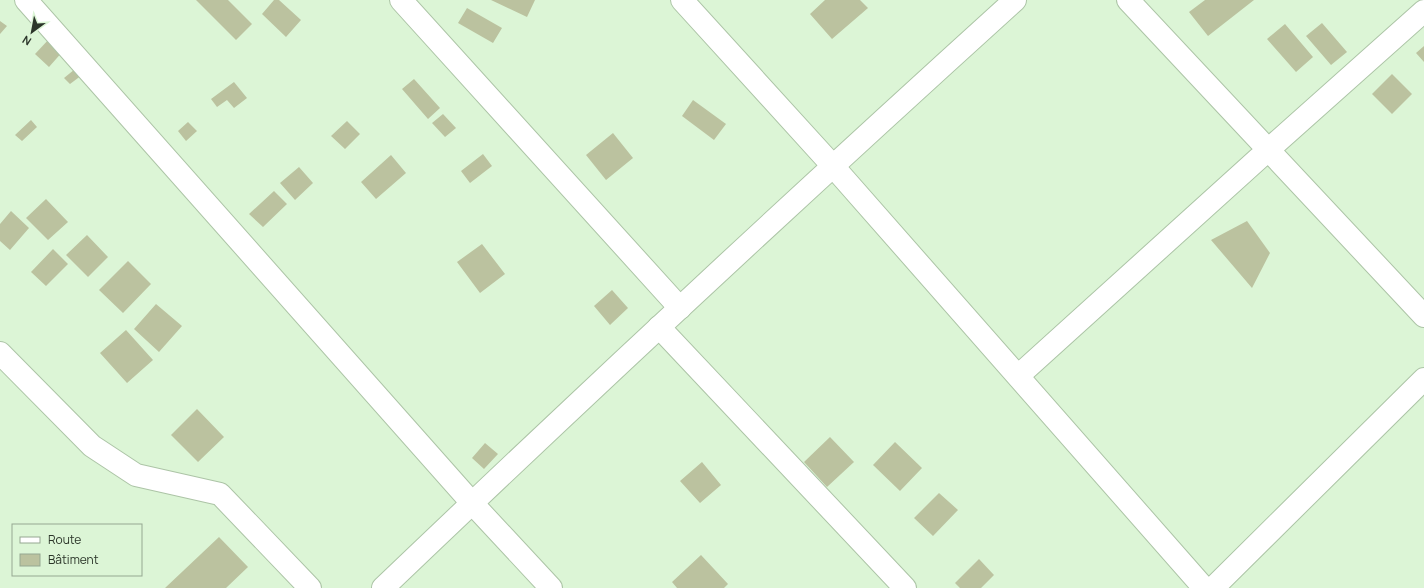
<svg xmlns="http://www.w3.org/2000/svg" width="1424" height="588" font-family="Manrope,sans-serif">
	<rect width="100%" height="100%" fill="#dcf5d6"/>
	<path fill="#bbc29f" d="M196 0H228L252 24 236 40Z
		M274 0H279L301 20 286 37 262 14Z
		M491 0H535L527 17Z
		M825 0H860L868 8 832 39 810 14Z
		M1205 0H1254L1208 36 1189 12Z
		M467 8 502 28 493 43 458 23Z
		M0 21 7 26 0 34Z
		M1322 23 1347 52 1331 65 1306 36Z
		M1285 24 1313 57 1296 72 1267 39Z
		M50 38 64 50 49 67 35 54Z
		M1424 46V62L1416 53Z
		M80 65 86 72 70 84 64 78Z
		M1392 74 1412 94 1392 114 1372 94Z
		M414 79 440 108 428 119 402 89Z
		M234 82 247 98 234 108 227 100 217 107 211 99Z
		M693 100 726 124 714 140 682 116Z
		M443 114 456 128 445 137 432 123Z
		M31 120 37 127 22 141 15 135Z
		M347 121 360 134 345 149 331 136Z
		M188 122 197 131 186 141 178 131Z
		M613 133 633 158 606 180 586 155Z
		M483 154 492 166 470 183 461 171Z
		M391 155 406 173 376 199 361 182Z
		M299 167 313 183 295 200 280 183Z
		M274 191 287 204 263 227 249 214Z
		M46 199 68 222 48 240 26 218Z
		M11 211 29 228 10 250 0 241V224Z
		M1247 221 1270 253 1252 288 1211 240Z
		M87 235 108 257 88 277 66 255Z
		M482 244 505 274 480 293 457 262Z
		M53 249 68 264 46 286 31 272Z
		M128 261 151 284 123 313 99 290Z
		M612 290 628 308 610 325 594 306Z
		M156 304 182 326 159 352 134 329Z
		M126 330 153 360 127 383 100 353Z
		M197 409 224 437 198 462 171 435Z
		M830 437 854 462 827 487 804 462Z
		M895 442 922 468 900 491 873 465Z
		M485 443 498 454 484 469 472 458Z
		M702 462 721 485 700 503 680 481Z
		M939 493 958 510 933 536 914 518Z
		M219 537 248 567 226 588H165Z
		M701 555 728 584 724 588H677L672 582Z
		M979 559 994 575 981 588H960L955 583Z"/>
	<g fill="none" stroke-linecap="round" stroke-linejoin="round">
		<g stroke="#acc4a6" stroke-width="24">
			<path id="street" d="M26 0 472 503 551 588
				M682 0 832 165 1204 588
				M1128 0 1424 316
				M659 327 905 588
				M0 353 92 446 136 475 220 494 310 588
				M1018 376 1268 150 1424 11
				M1213 588 1424 379"/>
		</g>
		<g stroke="#acc4a6" stroke-width="24">
			<path id="secondary" d="M401 0 680 308"/>
		</g>
		<g stroke="#acc4a6" stroke-width="24">
			<path id="primary" d="M383 588C591 389 802 193 1015 0"/>
		</g>
		<use href="#street" stroke="#fff" stroke-width="22"/>
		<use href="#secondary" stroke="#fff" stroke-width="22"/>
		<use href="#primary" stroke="#fff" stroke-width="22"/>
	</g>
	<rect x="12" y="524" width="130" height="52" fill="#dcf5d6" stroke="#95a891"/>
	<rect x="20" y="537" width="20" height="6" fill="#ffffff" stroke="#95a891"/>
	<text x="48" y="544" font-size="12" fill="#2b3529">Route</text>
	<rect x="20" y="554" width="20" height="12" fill="#bbc29f" stroke="#95a891"/>
	<text x="48" y="564" font-size="12" fill="#2b3529">Bâtiment</text>
	<g transform="translate(32 32) rotate(212)" stroke="#dcf5d6" stroke-width="3" paint-order="stroke">
	<path d="M0-3L7 15L0 10L-7 15Z" fill="#2b3529"/>
	<text y="-6" font-size="11" font-weight="bold" text-anchor="middle" fill="#2b3529">N</text>
	</g>
</svg>
